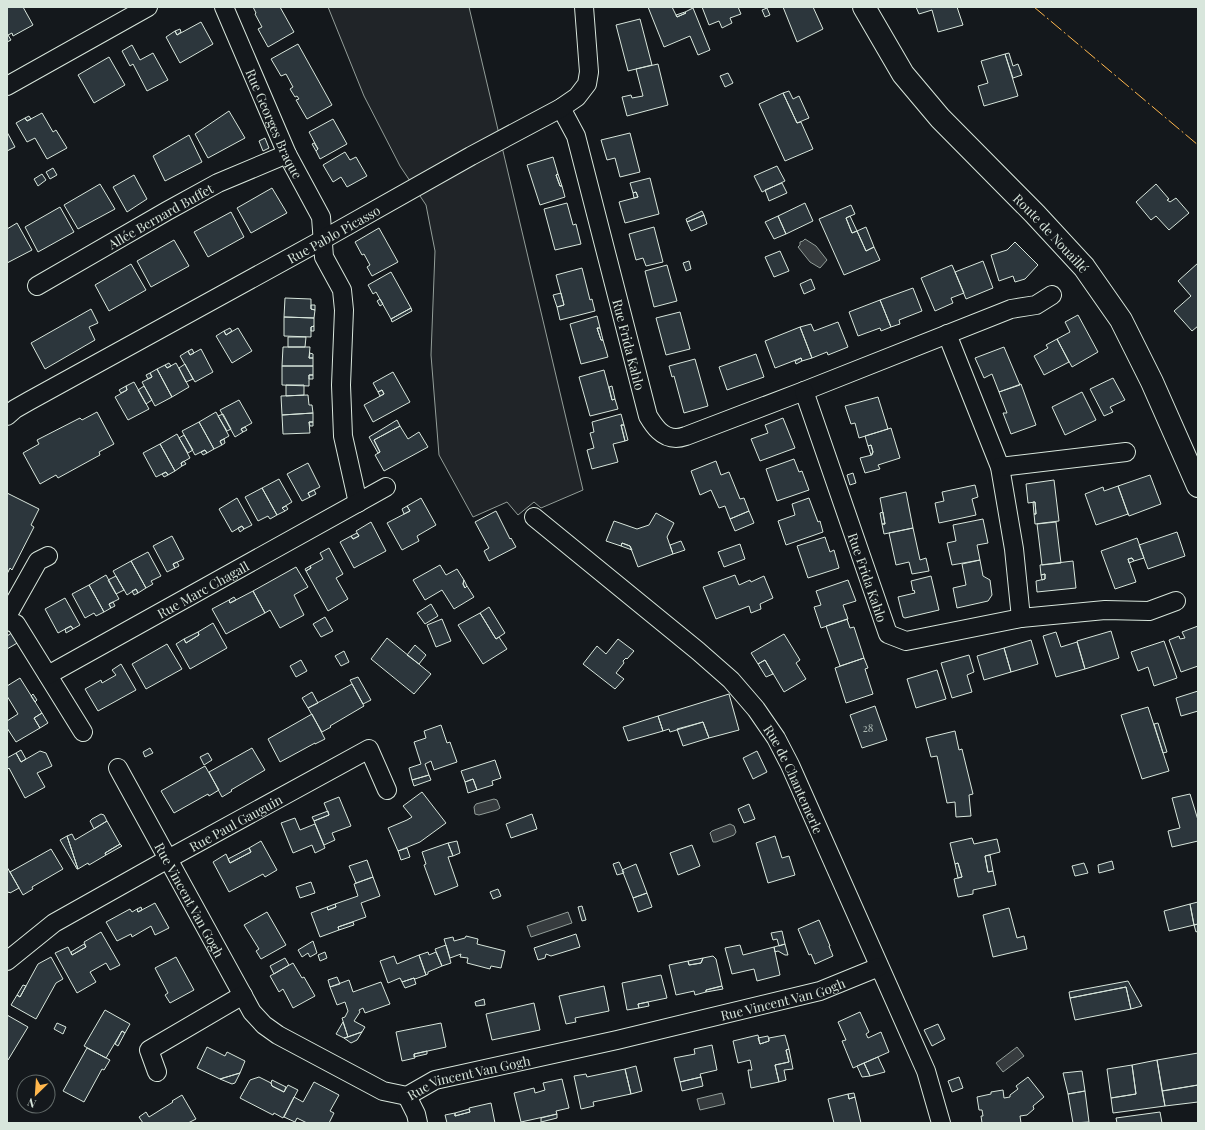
<svg xmlns="http://www.w3.org/2000/svg" width="1205" height="1130" font-family="'Playfair Display',serif">
	<rect width="100%" height="100%" fill="#14181c"/>
	<path fill="#202428" stroke="#939e99" d="M328 7H469L583 490 541 508 534 502 518 515 507 502 473 517 439 455 431 355 435 251 426 205 400 166 364 96Z"/>
	<path fill="#363b3e" stroke="#939e99" d="M805 239 816 246 827 260 820 268 810 262 798 247 800 245V242L803 241Z
		M494 799 497 800 500 808 497 810 479 815 475 814 474 807 476 804Z
		M730 824 734 826 736 832 734 835 716 842H713L710 833 712 831Z
		M568 912 572 923 531 937 527 926Z
		M1017 1047 1024 1056 1003 1072 996 1063Z
		M722 1093 725 1104 700 1110 697 1099Z"/>
	<path fill="#2c363c" stroke="#d8e6dc" d="M7 7H23L33 25 13 36 12 33 8 35 11 40 7 42Z
		M253 7H280L294 32 268 47 258 29 262 27 255 14 256 13Z
		M648 7H672L677 17 686 13 685 12 693 8 710 50 698 55 690 36 664 47Z
		M702 7H738L741 14 730 18 732 23 722 28 719 21 709 25Z
		M783 7H813L823 29 797 42Z
		M916 7H957L963 25 938 32 932 10 919 14Z
		M767 8 770 15 765 17 762 10Z
		M685 12 686 13 677 17 676 15Z
		M640 19 652 65 628 71 616 25Z
		M201 22 213 44 180 63 166 37 175 31 177 35Z
		M180 29 181 32 177 35 175 31Z
		M298 44 332 105 307 119 296 100 299 99 297 96 295 97 290 89 293 87 286 74 281 76 271 59Z
		M132 45 140 60 153 53 168 80 147 91 133 64 130 66 122 51Z
		M1009 53 1013 66 1018 64 1022 75 1013 78 1005 54Z
		M1005 54 1018 96 984 106 978 86 988 83 981 61Z
		M109 57 125 85 94 103 78 75Z
		M658 64 668 105 627 116 622 97 631 95 632 98 643 96 636 69Z
		M728 73 733 83 725 87 720 76Z
		M789 91 793 99 799 96 809 118 797 123 783 93Z
		M783 93 797 123 801 122 813 149 785 161 759 104Z
		M229 111 245 138 208 158 195 134Z
		M42 113 53 132 56 130 67 148 47 159 35 138 27 142 16 123 25 118 27 121Z
		M29 116 31 119 27 121 25 118Z
		M333 119 347 144 320 159 316 151 318 149 309 132Z
		M7 132 15 147 7 151Z
		M630 133 640 172 620 177 615 158 607 160 601 140Z
		M189 135 202 162 165 181 153 156Z
		M265 138 269 148 263 151 259 141Z
		M314 143 318 149 316 151 312 144Z
		M345 152 350 160 356 157 367 176 347 187 341 177 333 182 323 165Z
		M553 157 558 174 556 175 560 186H562L565 197 540 205 527 165Z
		M777 166 785 181 762 192 754 176Z
		M53 168 57 175 50 179 46 172Z
		M42 174 46 180 38 186 34 179Z
		M558 174 562 186H560L556 175Z
		M134 175 147 199 127 212 113 187Z
		M650 178 659 214 625 223 619 202 638 197 636 192 633 193 630 183Z
		M782 183 787 193 769 201 765 190Z
		M100 184 115 209 78 229 64 205Z
		M1156 184 1169 199 1167 200 1170 202 1176 198 1189 213 1169 230 1156 216 1151 220 1136 202Z
		M272 188 287 213 251 233 237 208Z
		M636 192 638 197 634 198 633 193Z
		M567 203 573 225 576 224 581 244 555 250 544 209Z
		M805 203 813 221 786 234 778 216Z
		M851 205 855 214 846 218 852 233 857 231 866 251 874 247 880 260 844 275 819 219Z
		M60 207 74 232 38 252 25 227Z
		M702 211 704 215 687 222 686 219Z
		M231 212 244 237 208 257 194 232Z
		M704 215 707 224 691 231 687 222Z
		M778 216 786 234 774 239 765 222Z
		M850 216 857 231 852 233 846 218Z
		M17 223 32 250 7 263V229Z
		M654 227 663 262 646 266 643 258 636 260 629 234Z
		M866 227 874 247 866 251 857 231Z
		M379 228 398 262 372 276 367 267 370 265 364 254 362 255 355 242Z
		M174 240 189 266 151 287 137 261Z
		M1015 242 1038 265 1025 279 1015 282 1013 276 999 281 991 255 1007 250Z
		M780 251 789 271 774 277 765 257Z
		M689 261 691 269 686 271 683 263Z
		M983 261 993 288 966 299 955 272Z
		M1198 263V326L1192 331 1174 311 1191 296 1178 281Z
		M131 264 146 290 109 311 95 285Z
		M667 265 677 301 654 307 645 271Z
		M952 265 964 293 951 298 953 303 935 311 921 278Z
		M582 268 590 300 592 299 595 311 560 320 557 307 564 305 556 275Z
		M391 272 411 308 391 319 376 292 373 294 368 285Z
		M811 279 815 289 804 294 800 284Z
		M913 288 922 311 899 320 900 324 891 327 880 300Z
		M561 293 564 305 557 307 553 295Z
		M285 298 311 299V309L315 310 314 318 284 317Z
		M380 299 383 304 380 306 377 301Z
		M880 300 891 327 881 331 880 328 858 336 849 312Z
		M311 305H315V310L311 309Z
		M411 308 412 311 392 322 391 319Z
		M91 309 98 323 89 327 95 340 45 369 31 343Z
		M680 312 690 349 666 355 656 318Z
		M1078 315 1098 352 1072 367 1057 339 1070 332 1065 322Z
		M597 316 600 328H597L601 340H603L608 357 581 364 570 324Z
		M284 317 314 318V326L311 327V337L284 336Z
		M838 322 848 347 828 355 827 352 812 358 800 327 811 324 814 331Z
		M314 326V331H311V327Z
		M800 327 812 358 802 361 801 358 775 368 765 341Z
		M230 328 232 331 226 335 224 331Z
		M238 328 252 351 232 363 216 336 224 331 226 335Z
		M597 328H600L603 340H601Z
		M288 337H306L305 347H288Z
		M1057 339 1069 362 1044 375 1034 356 1048 348 1046 345Z
		M283 347H310L309 358H313V366H282Z
		M1004 347 1020 385 999 392 992 374 984 378 975 358Z
		M192 349 194 353 190 355 188 351Z
		M201 349 213 372 195 382 180 356 188 351 190 355Z
		M310 353 313 354V358H309Z
		M756 354 764 377 727 390 719 367Z
		M801 358 802 361 796 364 795 361Z
		M695 359 708 406 684 413 674 376 672 377 669 366Z
		M169 363 171 366 167 368 165 365Z
		M176 363 189 387 172 397 157 369 165 365 167 368Z
		M185 364 193 379 186 382 179 368Z
		M282 366H313V375H309V386L282 385Z
		M157 369 172 397 155 406 142 382 152 377 150 373Z
		M604 370 612 400 615 399 618 409 590 416 579 377Z
		M393 372 410 402 373 422 364 405 384 394 382 390 378 392 373 383Z
		M150 373 152 377 148 379 146 375Z
		M309 375H313V379H309Z
		M1113 378 1125 400 1110 407 1113 412 1104 416 1090 389Z
		M134 382 149 409 128 420 115 397 127 390 126 386Z
		M1021 384 1036 425 1011 434 1003 413H1007L999 392Z
		M286 385H304V395L286 396Z
		M126 386 127 390 121 393 119 390Z
		M144 386 152 400 146 404 138 390Z
		M612 386 615 399 612 400 609 387Z
		M382 390 384 394 380 396 378 392Z
		M1082 392 1096 420 1065 435 1052 407Z
		M308 395 309 405H312L313 413 282 415 281 396Z
		M878 397 888 429 859 438 855 423 851 424 845 406Z
		M239 400 252 423 241 429 243 432 235 437 220 410Z
		M97 412 114 444 99 452 100 455 58 478 56 475 40 484 23 453 39 444 37 440 80 418 82 420Z
		M216 412 229 436 220 441 222 445 214 449 199 422Z
		M313 413V422H309L310 433 283 434 282 415Z
		M223 414 231 429 227 431 218 416Z
		M621 414 624 425H621L625 441 613 444 618 462 592 469 587 450 594 448 590 433 594 432 592 422Z
		M783 418 795 448 760 461 751 439 768 433 765 425Z
		M397 420 400 426 374 440 380 452 378 453 369 437Z
		M199 422 214 449 207 453 205 450 195 455 182 431Z
		M309 422H313V426H310Z
		M621 425H624L628 440 625 441Z
		M400 426 408 439 419 432 428 447 384 471 375 455 380 452 374 440Z
		M245 427 247 430 243 432 241 429Z
		M891 428 900 458 878 465 880 469 865 473 860 458 872 455 873 452 871 445 868 446 865 436Z
		M177 434 190 458 181 463 182 466 175 471 160 444Z
		M184 435 193 450 188 453 179 438Z
		M224 439 225 443 222 445 220 441Z
		M160 444 175 471 168 475 166 472 156 477 143 453Z
		M871 445 873 452 871 455 868 446Z
		M205 450 207 453 203 455 201 452Z
		M794 459 799 472 802 471 809 490 777 501 766 469Z
		M184 461 186 464 182 466 181 463Z
		M716 461 721 475 729 472 740 499 744 498 749 511 730 519 725 506 719 508 711 490 700 495 691 471Z
		M308 463 320 487 308 493 310 497 302 501 287 474Z
		M166 472 168 475 164 477 162 474Z
		M853 473 856 483 850 485 847 475Z
		M1150 475 1161 504 1129 516 1118 486Z
		M279 479 292 502 282 508 285 511 277 515 262 488Z
		M1054 480 1059 521 1035 524 1034 514H1036L1035 502 1028 503 1026 484Z
		M975 485 978 497 972 499 976 515 939 523 935 503 944 501 942 492Z
		M1118 486 1128 514 1096 525 1085 494 1103 487 1104 491Z
		M262 488 277 515 270 519 268 516 258 521 245 497Z
		M314 490 316 494 310 497 308 493Z
		M906 492 913 528 884 534 882 524H885L880 498Z
		M7 493 39 509 31 525 34 527 12 570 10 568 7 574Z
		M237 498 252 525 244 529 242 526 232 532 219 509Z
		M421 498 436 525 417 536 419 541 402 550 387 523 410 511 407 506Z
		M809 498 818 522 820 521 823 532 786 545 778 521 795 515 792 504Z
		M1033 502H1035L1036 514H1034Z
		M286 506 288 509 285 511 282 508Z
		M407 506 410 511 404 514 402 509Z
		M496 511 510 539 511 538 516 547 489 561 484 551 489 548 475 522Z
		M749 511 754 523 735 531 730 519Z
		M883 512 885 524H882L880 513Z
		M656 513 674 523 667 537 673 554 638 567 630 546 622 543 621 546 606 541 614 521 637 529 649 525Z
		M983 519 988 543 977 545 980 560 952 565 947 543 956 541 953 525Z
		M371 522 386 551 354 568 340 542 351 536 353 539 359 536 356 531Z
		M1056 522 1061 563 1042 565 1037 524Z
		M242 526 244 529 240 532 238 528Z
		M913 528 920 560 926 558 929 571 912 574 909 562 896 565 889 533Z
		M1177 532 1185 556 1148 569 1139 545Z
		M357 533 359 536 353 539 351 536Z
		M172 536 184 559 173 564 175 568 167 572 153 546Z
		M825 537 830 552 834 550 839 568 808 578 797 546Z
		M1137 538 1144 558 1134 561 1132 558 1128 559 1136 582 1115 589 1101 551Z
		M681 541 685 550 673 554 670 545Z
		M622 543 630 546 632 550 621 546Z
		M740 544 745 559 724 567 718 552Z
		M329 548 343 574 336 578 348 599 328 611 306 571 311 568 310 566 323 559 320 553Z
		M148 552 161 576 151 581 153 584 146 588 131 561Z
		M1132 558 1134 561 1129 563 1128 559Z
		M980 560 983 576 990 580 992 595 988 601 957 608 953 588 966 585 962 564Z
		M131 561 146 588 138 593 136 589 127 595 113 571Z
		M1073 561 1076 588 1037 592 1036 581 1045 579V574L1041 575 1040 565Z
		M177 562 179 566 175 568 173 564Z
		M440 565 446 575 457 569 464 580 463 584 465 588 467 586 474 597 454 609 442 590 425 600 413 580Z
		M310 566 311 568 306 571 305 569Z
		M296 567 308 587 294 595 304 615 280 628 270 610 265 613 253 591Z
		M1045 574V579L1042 580 1041 575Z
		M106 575 119 599 109 604 111 608 104 612 89 585Z
		M735 575 739 585 750 580 751 582 764 576 773 598 760 604 761 609 751 613 749 606 716 619 703 587Z
		M116 576 124 590 116 594 108 580Z
		M931 576 939 610 905 618 903 617 898 597 915 593 914 590 913 591 911 581Z
		M464 580 467 586 465 588 463 584Z
		M848 580 856 601 843 605 848 619 821 628 814 607 821 605 816 591Z
		M89 585 104 612 96 616 94 613 85 618 72 594Z
		M136 589 138 593 134 595 132 591Z
		M253 591 265 613 226 634 212 609 229 600 230 603Z
		M234 597 236 600 230 603 229 600Z
		M65 598 80 625 73 629 71 626 58 633 45 609Z
		M113 602 115 606 111 608 109 604Z
		M431 604 438 616 425 624 417 613Z
		M489 607 505 633 496 639 480 613Z
		M480 613 496 639 499 637 507 649 483 664 458 625Z
		M325 617 333 631 321 637 313 624Z
		M442 619 451 641 436 647 427 625Z
		M847 619 850 628 854 627 864 658 840 666 826 626Z
		M213 623 227 648 190 669 176 644 184 639 186 643 199 635 198 632Z
		M71 626 73 629 66 633 65 629Z
		M1198 626V666L1181 672 1169 640 1179 636 1180 639 1185 638 1182 632Z
		M1111 631 1119 658 1085 669 1077 641Z
		M13 632 19 642 7 649V636Z
		M198 632 199 635 186 643 184 639Z
		M1056 632 1061 647 1077 642 1085 669 1056 677 1043 636Z
		M784 634 800 660 796 663 806 679 784 692 765 660 758 664 751 653Z
		M387 638 431 674 414 694 371 659Z
		M618 639 634 651 627 659 626 658 623 661 624 663 616 673 624 679 615 689 583 664 597 646 606 654Z
		M1031 640 1038 664 1011 672 1004 648Z
		M1164 641 1177 678 1154 686 1148 667 1138 671 1131 652Z
		M167 644 182 669 146 689 132 664Z
		M415 645 426 655 419 664 407 655Z
		M1004 648 1011 672 984 680 977 656Z
		M344 651 349 662 341 666 335 656Z
		M969 655 974 672 967 675 972 692 952 698 941 663Z
		M864 658 868 668 865 669 873 694 846 703 835 668Z
		M301 660 307 671 296 677 290 666Z
		M765 660 773 674 766 677 758 664Z
		M121 664 136 690 98 711 85 689 101 680 102 683 116 675 112 670Z
		M937 670 946 699 916 708 907 679Z
		M358 677 371 700 363 704 350 680Z
		M20 678 42 713 34 718 40 728 16 742 7 728V721L18 714 7 696V686Z
		M352 684 364 706 330 726 331 727 322 732 308 708Z
		M1198 691V711L1181 716 1176 698Z
		M312 692 318 703 308 708 302 698Z
		M33 694 37 700 35 702 31 696Z
		M729 694 739 730 709 738 703 722 670 732 669 729 663 731 658 716Z
		M875 706 887 740 862 748 850 715Z
		M1148 707 1169 771 1142 779 1121 715Z
		M42 713 48 723 40 728 34 718Z
		M312 714 325 739 315 744V743L280 762 268 739Z
		M658 716 663 731 628 741 623 727Z
		M703 722 709 738 683 746 677 729Z
		M1158 723 1167 752 1163 753 1154 724Z
		M441 725 447 743 450 742 457 762 434 770 431 761 425 764 429 775 412 780 409 768 421 764 414 742 426 738 424 731Z
		M955 731 959 750 962 749 973 794 969 795 971 816 956 817 955 802 947 803 937 756 931 757 926 738Z
		M150 748 153 753 145 757 143 752Z
		M252 748 265 770 231 790 232 791 222 797 209 772Z
		M21 750 26 759 21 762 16 753Z
		M40 751 46 753 52 766 37 773 45 787 25 798 9 768 7 770V758L16 753 21 762Z
		M757 751 767 772 753 779 743 758Z
		M208 753 212 760 204 765 200 757Z
		M495 760 501 778 492 781 493 785 477 790 473 779 465 782 461 771Z
		M205 766 219 790 209 796 208 794 174 813 161 791Z
		M429 775 431 780 414 786 412 780Z
		M473 779 477 790 468 793 465 782Z
		M422 792 446 823 420 842 398 851 388 828 407 820 412 817 403 806Z
		M1190 794 1198 820V841L1172 847 1168 831 1180 828 1172 798Z
		M339 797 351 826 332 833 335 840 324 845 314 821 329 815 324 803Z
		M749 804 755 819 744 823 738 809Z
		M328 811 329 815 314 821 312 817Z
		M101 814 104 815 107 821 94 829 90 821 92 819Z
		M532 814 537 829 511 838 506 824Z
		M295 818 300 830 315 824 325 848 315 853 312 845 293 853 281 823Z
		M107 821 120 844 105 853 106 855 89 865 88 863 78 869 67 836 72 834 75 840Z
		M67 836 78 869H77L60 840Z
		M775 836 782 858 789 856 795 875 768 883 756 843Z
		M972 838 974 844 997 839 1000 852 985 856 988 872 993 871 996 885 973 890V894L958 897 954 879 962 877 958 863 955 864 950 843Z
		M261 841 277 870 265 877 263 874 229 892 213 862 226 854 230 863 251 852 249 848Z
		M457 841 460 853 453 856 448 843Z
		M448 843 453 856 448 857 458 886 435 895 424 865 426 864 422 852Z
		M120 844 122 846 106 855 105 853Z
		M692 845 700 866 678 875 670 853Z
		M249 848 251 852 230 863 228 859Z
		M407 848 410 857 401 860 398 851Z
		M51 849 63 869 32 887 33 889 23 895 10 872Z
		M990 855 993 871 988 872 985 856Z
		M367 860 373 877 356 883 349 866Z
		M1112 861 1114 869 1099 873 1098 865Z
		M619 862 624 873 617 875 613 864Z
		M958 863 962 877 958 878 955 864Z
		M1084 863 1088 873 1075 876 1072 866Z
		M636 864 647 893 633 898 622 870Z
		M7 867 19 888 10 893 9 892 7 893Z
		M373 877 380 896 361 903 366 917 338 927 339 930 320 937 311 913 327 907 328 910 336 907 335 904 358 896 354 884Z
		M311 882 315 893 300 898 296 887Z
		M498 889 501 896 493 899 490 892Z
		M647 893 652 907 638 912 633 898Z
		M1198 902V924L1194 925 1190 904Z
		M155 903 169 928 155 935 151 926 132 937 131 934 117 941 106 922 130 909 132 912 137 909 138 912Z
		M335 904 336 907 328 910 327 907Z
		M1190 904 1194 925 1169 931 1164 911Z
		M582 906 586 920 582 921 578 907Z
		M141 907 142 910 138 912 137 909Z
		M1009 908 1017 938 1024 936 1027 949 993 957 983 915Z
		M267 912 286 945 261 959 256 951 259 949 244 925Z
		M819 920 830 946H829L833 956 815 964 811 954 809 955 798 929Z
		M353 922 354 925 339 930 338 927Z
		M1198 924V931L1196 932 1194 925Z
		M782 931 785 944 779 946 777 939 773 940 771 933Z
		M101 932 120 965 110 970 106 963 90 972 96 982 77 993 55 953 68 947 72 955 86 947 84 942Z
		M576 934 580 947 551 956 546 954 545 958 538 960 534 948Z
		M466 936 478 939 477 944 505 951 501 968 491 966 490 969 467 963 468 958 460 957 461 954 450 958 444 939 453 937 454 941 465 938Z
		M313 941 317 953 310 957 308 953 302 957 298 950Z
		M84 944 86 947 72 955 71 952Z
		M785 944 788 955H785L778 951 775 952 774 947Z
		M446 945 451 963 442 966 435 949Z
		M740 945 743 955 774 947 780 975 757 981 754 969 732 974 725 948Z
		M325 952 327 958 320 961 318 955Z
		M428 952 429 955 436 952 442 966 428 972V974L426 975 419 955Z
		M419 955 426 975 415 979 414 978 402 982 400 978 388 983 380 961 394 956 397 964Z
		M713 956 716 959 722 986 706 990V992L695 995 694 991 676 995 669 965 688 961 689 965 701 963 703 958Z
		M51 957 63 979 56 983 36 1019 11 1005 17 995 20 997 38 964Z
		M176 957 194 990 170 1003 165 995 168 993 155 968Z
		M285 958 289 965 274 974 270 966Z
		M703 958 701 963 689 965 688 961Z
		M293 963 302 978 304 977 315 996 293 1008 283 989 279 992 270 976Z
		M661 975 667 998 638 1004 639 1008 627 1010 622 983Z
		M337 977 340 984 330 987 328 980Z
		M414 978 416 984 405 988 402 982Z
		M349 980 353 992 381 982 390 1004 365 1013 363 1008 359 1010 360 1012 354 1021 365 1027 362 1032 348 1037 342 1018 345 1017 348 1011 345 1002 337 1005 330 987Z
		M1128 981 1142 1006 1131 1009 1126 987 1070 998 1069 992Z
		M23 985 26 986 20 997 17 995Z
		M604 986 609 1011 575 1018 576 1022 566 1024 559 996Z
		M722 986 723 989 706 992V990Z
		M1126 987 1131 1009 1075 1020 1070 998Z
		M484 999 485 1005 476 1006 475 1002Z
		M648 1002 649 1006 639 1008 638 1004Z
		M534 1003 540 1030 492 1040 486 1014Z
		M105 1010 130 1024 125 1033 122 1031 106 1058 84 1046Z
		M860 1012 869 1032 866 1034 868 1038 881 1032 889 1052 853 1068 842 1041 846 1040 838 1022Z
		M7 1015 28 1027 8 1060 7 1059Z
		M343 1022 348 1037 344 1038 336 1034Z
		M57 1023 66 1027 63 1034 54 1029Z
		M441 1023 446 1047 414 1054 415 1058 402 1061 396 1032Z
		M938 1024 945 1039 932 1046 924 1030Z
		M122 1031 125 1033 118 1046 115 1044Z
		M362 1032 357 1040 351 1043 344 1038Z
		M758 1035 760 1044 769 1041V1038L785 1035 789 1049 786 1050 789 1062 775 1065 779 1082 751 1088 748 1070H752L750 1060 738 1063 733 1041Z
		M768 1036 769 1041 760 1044 758 1038Z
		M712 1045 717 1070 700 1074 701 1077 680 1082 674 1058 695 1054 694 1049Z
		M207 1047 225 1056 227 1052 245 1061 240 1073 220 1079 197 1068Z
		M87 1048 110 1060 104 1070 102 1069 84 1102 63 1091Z
		M789 1049 793 1069 784 1070 786 1080 779 1082 775 1065 789 1062 786 1050Z
		M427 1051V1054L414 1057V1054Z
		M1198 1053V1085L1162 1091 1157 1060Z
		M878 1057 885 1072 870 1076 864 1063Z
		M1157 1060 1165 1106 1113 1113 1111 1098 1136 1094 1132 1065Z
		M864 1063 870 1076 862 1077 857 1066Z
		M1132 1065 1136 1094 1111 1098 1107 1069Z
		M636 1066 642 1091 631 1094 625 1069Z
		M625 1069 631 1094 593 1102 594 1106 581 1109 574 1076 586 1074 587 1077Z
		M1082 1071 1085 1091 1068 1094 1063 1073Z
		M240 1073 235 1083 232 1084 220 1079Z
		M259 1077 271 1083 272 1086 284 1092 288 1085 298 1090 283 1118 274 1113 273 1115 240 1098 250 1080Z
		M701 1077 703 1086 682 1091 680 1082Z
		M959 1077 963 1088 952 1092 948 1081Z
		M1028 1077 1044 1097 1033 1106 1034 1109 1027 1115 1020 1116 1021 1123H982L981 1116H983L982 1110H979L977 1097 991 1094V1092L1003 1090 1004 1098 1010 1097V1095L1018 1089 1016 1086Z
		M562 1079 569 1108 556 1111 557 1114 521 1122 514 1093 534 1088 535 1093 545 1090 543 1083Z
		M272 1080 286 1087 284 1092 272 1086 271 1083Z
		M314 1082 339 1095 330 1111 334 1113 329 1123H307L297 1118 295 1122 284 1117 294 1097 303 1102Z
		M1198 1085V1102L1165 1106 1162 1091Z
		M1085 1091 1089 1122 1073 1123 1068 1094Z
		M854 1093 855 1097 849 1099 848 1094Z
		M848 1094 849 1099 855 1097 861 1123H834L828 1099Z
		M182 1095 196 1119 188 1123H143L139 1117 146 1112 149 1117 173 1102 172 1101Z
		M491 1103 495 1123H447L445 1115 455 1113V1116L470 1112 469 1108Z
		M469 1109 470 1112 455 1116V1113Z
		M1160 1112 1162 1123H1117L1116 1118Z
		M557 1114V1118L541 1122V1118Z"/>
	<g fill="none" stroke-linecap="round" stroke-linejoin="round">
		<g stroke="#d8e6dc" stroke-width="20">
			<g id="street">
				<path id="s1" d="M224 7 287 154 321 217 324 257 342 290 344 310 341 385 343 436 358 503"/>
				<path d="M7 86 148 7"/>
				<path id="s2" d="M561 108 576 136 648 416C654 426 662 438 676 438 679 438 683 437 686 436L804 391 1011 309 1036 305 1052 295"/>
				<path id="s3" d="M37 286 167 211 218 183 287 154"/>
				<path d="M947 334 1000 467 1014 549 1021 618"/>
				<path id="s4" d="M804 391 888 634 906 641 1021 618 1105 610 1149 611 1176 601"/>
				<path id="s5" d="M7 416 15 409 29 401 322 240 471 156 561 108 577 97 587 84 589 72 584 7"/>
				<path d="M1000 467 1126 452"/>
				<path id="s6" d="M534 517 698 651 731 680 756 709 776 738 790 765 926 1071 941 1123"/>
				<path d="M7 616 38 561 48 556"/>
				<path d="M7 620 16 624 83 732"/>
				<path id="s7" d="M48 675 386 487"/>
				<path id="s8" d="M118 768 252 1012 264 1025 278 1035 383 1091 407 1096 435 1080 617 1040 820 991 879 967"/>
				<path id="s9" d="M7 961 54 923 168 859 369 749 387 790"/>
				<path d="M157 1072 149 1050 243 995"/>
				<path d="M407 1096 416 1114 418 1123"/>
			</g>
		</g>
		<g stroke="#d8e6dc" stroke-width="24">
			<g id="secondary">
				<path id="s10" d="M864 7 903 74 940 118 1035 214 1084 267 1121 320 1152 382 1198 486"/>
			</g>
		</g>
		<use href="#street" stroke="#14181c" stroke-width="18"/>
		<use href="#secondary" stroke="#14181c" stroke-width="22"/>
		<path stroke="#ffb74d" stroke-width="1" stroke-dasharray="14 3 2 3" stroke-linecap="butt" d="M1034 7 1198 145"/>
	</g>
	<g text-anchor="middle" dominant-baseline="central" stroke-width="3" stroke-linejoin="round" paint-order="stroke">
		<g font-size="11" fill="#adbab4">
			<text x="868" y="727">28</text>
		</g>
		<g font-size="13" fill="#d8e6dc" stroke="#14181c">
			<text stroke="none"><textPath href="#s1" startOffset="127">Rue Georges Braque</textPath></text>
			<text stroke="none"><textPath href="#s3" startOffset="142">Allée Bernard Buffet</textPath></text>
			<text stroke="none"><textPath href="#s5" startOffset="374">Rue Pablo Picasso</textPath></text>
			<text stroke="none"><textPath href="#s10" startOffset="295">Route de Nouaillé</textPath></text>
			<text stroke="none"><textPath href="#s2" startOffset="247">Rue Frida Kahlo</textPath></text>
			<text stroke="none"><textPath href="#s4" startOffset="197">Rue Frida Kahlo</textPath></text>
			<text stroke="none"><textPath href="#s7" startOffset="177">Rue Marc Chagall</textPath></text>
			<text stroke="none"><textPath href="#s6" startOffset="374">Rue de Chantemerle</textPath></text>
			<text stroke="none"><textPath href="#s9" startOffset="268">Rue Paul Gauguin</textPath></text>
			<text stroke="none"><textPath href="#s8" startOffset="150">Rue Vincent Van Gogh</textPath></text>
			<text stroke="none"><textPath href="#s8" startOffset="846">Rue Vincent Van Gogh</textPath></text>
			<text stroke="none"><textPath href="#s8" startOffset="522">Rue Vincent Van Gogh</textPath></text>
		</g>
	</g>
	<rect width="1205" height="1130" fill="none" stroke="#d8e6dc" stroke-width="16"/>
	<g transform="translate(36 1094) rotate(205)"><circle r="19" fill="#14181c" stroke="#626a69"/>
	<path d="M0-3L7 15L0 10L-7 15Z" fill="#ffb74d"/>
	<text y="-6" font-size="11" font-weight="bold" text-anchor="middle" fill="#d8e6dc">N</text>
	</g>
</svg>
